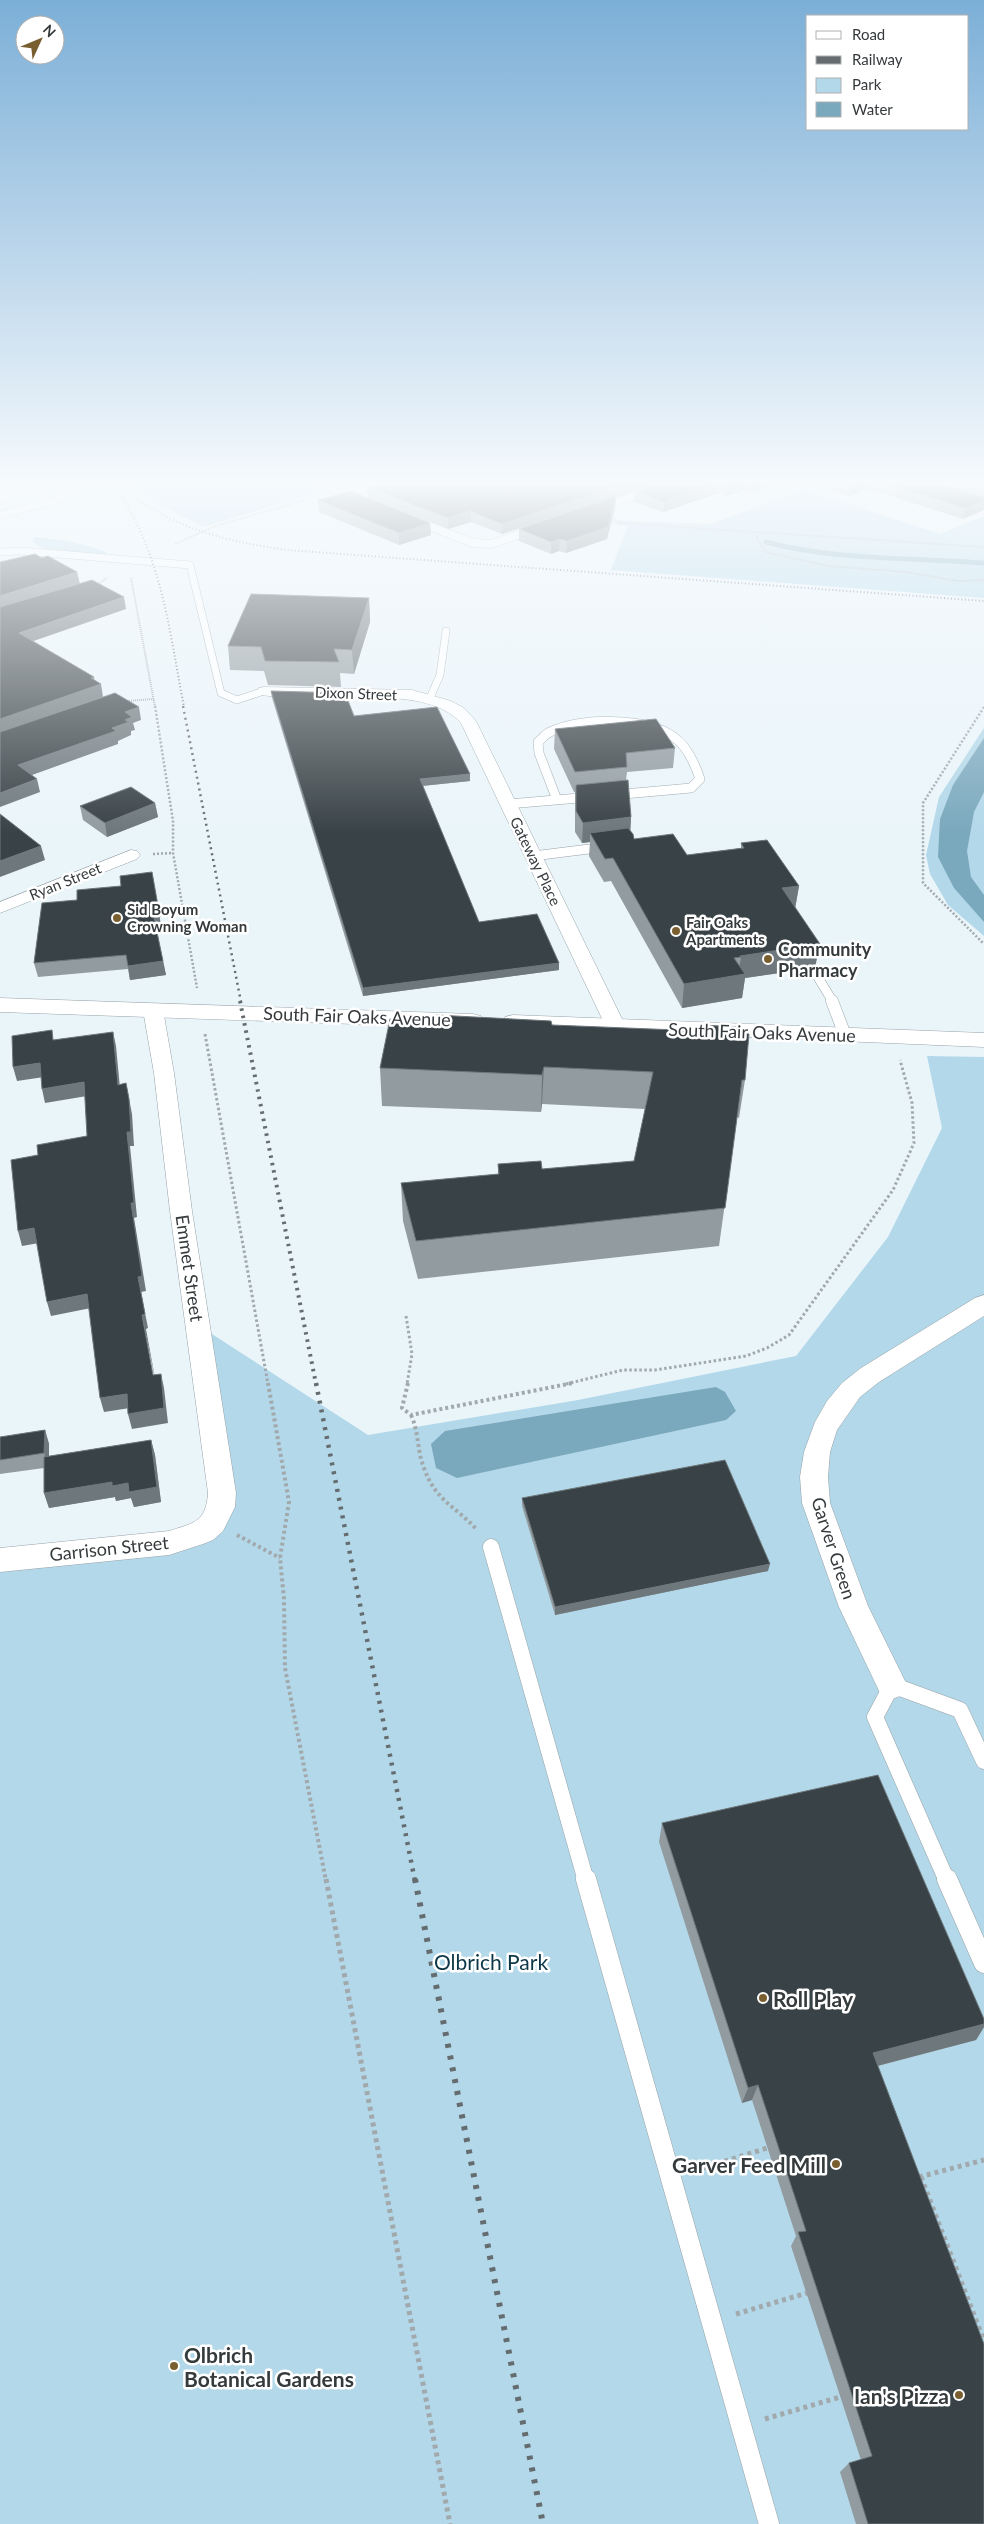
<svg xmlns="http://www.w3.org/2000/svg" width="984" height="2524" font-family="Lato,sans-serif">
	<rect width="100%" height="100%" fill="#eaf5fa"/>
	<path fill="#b3d8e9" d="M127 480H299L325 490 203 527 153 501Z
		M804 489 940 534 984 516V598L611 570 628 526 593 521 605 517 625 521 711 524Z
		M34 537C59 540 84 542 107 553L106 557 48 552 33 542Z
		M984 728V936L948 905 930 874 926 855 939 797Z
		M927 1056 984 1057V2524H0V1560L169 1543 213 1523 198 1325 368 1435 578 1400 796 1356 888 1237 942 1128Z"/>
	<path fill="#7aa8bd" d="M984 738V792L974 812 967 851 971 877 984 895V922L954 888 938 857 940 819 953 785Z
		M716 1387 725 1392 736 1411 726 1420 457 1478 436 1468 431 1444 445 1431Z"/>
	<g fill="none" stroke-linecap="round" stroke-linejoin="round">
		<path stroke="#7aa8bd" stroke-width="5" d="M766 542C838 561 911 557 984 563"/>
		<g stroke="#97a2a7" stroke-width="8">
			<path id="service-far4" d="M0 498C22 492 54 477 75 491L71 496 0 515
				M0 552 22 551 190 565 221 693 237 700 264 691
				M430 698 440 675 446 631"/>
		</g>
		<g stroke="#97a2a7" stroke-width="10">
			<path id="service-far3" d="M557 800 539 753 538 742C542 739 545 734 550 732 579 717 647 717 674 737 687 746 695 764 700 779L691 788 613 795
				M508 804 591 797
				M533 856 605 847
				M816 974 833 1002"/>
		</g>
		<g stroke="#97a2a7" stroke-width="13">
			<path id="service-far2" d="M832 1001 845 1035"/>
		</g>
		<g stroke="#97a2a7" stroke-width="17">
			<path id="service-far1" d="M491 1547 586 1881
				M947 1881 875 1717 892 1685 960 1710 984 1761"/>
		</g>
		<g stroke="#97a2a7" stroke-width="21">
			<path id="service" d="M586 1879 769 2524
				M947 1879 984 1963"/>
		</g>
		<g stroke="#97a2a7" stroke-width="1">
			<path id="minor" d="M303 480C321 478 337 491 348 490 366 487 378 480 398 480L396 482 357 494 474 539 491 540 550 520 556 524 554 527 492 548 472 547Z
				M672 480H688L686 482 590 515H582L580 512 582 509Z
				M264 687 412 690 451 701 464 708 476 721 626 1027 623 1031 616 1033 609 1031 606 1027 461 723C422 679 313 708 259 694L257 691 259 688Z
				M131 850 137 851 140 855 137 859 0 913V902Z
				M153 1004 160 1006 163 1010 174 1073 192 1211 236 1493 235 1507 223 1531 213 1540 203 1544 169 1555 0 1572V1548L169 1531C194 1523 206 1522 208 1493L170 1211 154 1073 143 1010 146 1006Z
				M984 1295V1316L879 1382 860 1397 837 1430 830 1452 828 1477 830 1503 868 1606 907 1685 903 1695 892 1699 881 1695 839 1607 802 1503 800 1477 804 1452 815 1422 827 1401 842 1383 861 1368 975 1298Z"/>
		</g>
		<g stroke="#97a2a7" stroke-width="1">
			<path id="tertiary" d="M0 998 473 1014 481 1016 485 1021 481 1026 473 1028 0 1012Z
				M513 1015 984 1033V1047L505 1027 501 1022 505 1017Z"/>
		</g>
		<path stroke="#a1a9ad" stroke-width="2" stroke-dasharray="1 1" stroke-linecap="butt" d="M618 523 984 547
			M758 532 757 538 765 552 828 566 906 572 958 581 984 580
			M175 544 215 526 309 499
			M131 578 155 707
			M98 584 107 578
			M127 701 154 699"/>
		<path stroke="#a1a9ad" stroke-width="2.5" stroke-dasharray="2 2" stroke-linecap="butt" d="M155 706 173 821V853L197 988
			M984 707 923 803V883L984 944
			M153 854 173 853"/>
		<path stroke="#a1a9ad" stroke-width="3" stroke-dasharray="2.5 2.5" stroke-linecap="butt" d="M205 1034 268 1384
			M406 1316 412 1354 407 1384
			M566 1384 623 1370H655L746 1356 767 1348 789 1335 893 1190 914 1143 912 1103 900 1060"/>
		<path stroke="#a1a9ad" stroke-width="4" stroke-dasharray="3 3" stroke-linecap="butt" d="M268 1383 289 1502 280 1558 284 1599 285 1668 326 1881
			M408 1383 402 1408 411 1415 573 1383
			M411 1415C419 1432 417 1451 424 1468 436 1502 456 1506 477 1530
			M237 1535 280 1558"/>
		<path stroke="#a1a9ad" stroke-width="5" stroke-dasharray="4 4" stroke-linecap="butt" d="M326 1879 450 2524
			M694 2171 767 2148
			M919 2177 984 2160
			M921 2177 984 2341
			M736 2314 807 2293
			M765 2419 840 2397"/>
		<use href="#service-far4" stroke="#fff" stroke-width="7"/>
		<use href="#service-far3" stroke="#fff" stroke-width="9"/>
		<use href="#service-far2" stroke="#fff" stroke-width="12"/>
		<use href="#service-far1" stroke="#fff" stroke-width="16"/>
		<use href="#service" stroke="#fff" stroke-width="20"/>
		<use href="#minor" fill="#fff" fill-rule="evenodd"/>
		<use href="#tertiary" fill="#fff" fill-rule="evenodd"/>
		<path stroke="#656c6f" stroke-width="2" stroke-dasharray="1 2.5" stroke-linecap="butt" d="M110 480C162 550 168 625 184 707
			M123 488C173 529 225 541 287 550L984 601"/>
		<path stroke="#656c6f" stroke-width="2.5" stroke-dasharray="2 4" stroke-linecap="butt" d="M183 706 241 1002"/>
		<path stroke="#656c6f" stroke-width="4" stroke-dasharray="2.5 5" stroke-linecap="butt" d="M240 1001 316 1384"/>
		<path stroke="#656c6f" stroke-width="4.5" stroke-dasharray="3 6" stroke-linecap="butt" d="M316 1383 415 1881"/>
		<path stroke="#656c6f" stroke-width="6" stroke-dasharray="4 8" stroke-linecap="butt" d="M415 1879 543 2524"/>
	</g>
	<path fill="#929ca0" d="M8 480H48L21 486Z
		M349 480H376L360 484Z
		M376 480H668L616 497 615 508 607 539 566 553 559 551 551 554 519 541V529L578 509 502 534 471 522 448 529 376 501 430 523 431 535 399 545 319 512 318 500 368 497 367 487 376 485Z
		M669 480H927L984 497 963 519 869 489 849 496 815 484 805 488 785 481 758 490 749 492 744 490 726 496 718 493 663 512 634 502 635 491Z
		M931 480H984V496Z
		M369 598 370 622 354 674 340 673 341 687 268 685 264 671 230 670 228 646Z
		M271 691 354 716 470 781 423 786 479 922 559 963V970L363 996 272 698Z
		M555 729 675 748 673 768 627 772 626 780 631 817 630 831 634 839 687 855 741 848V843L799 886 795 908 815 968 745 978 742 998 682 1008 611 881 604 882 589 856 590 842 582 843 575 832V792H574L554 749Z
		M155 803 158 817 107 837 83 820 80 806Z
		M42 903 162 931H157L166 975 130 980 128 969 38 977 34 963Z
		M552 1025 745 1080 739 1118 737 1117 719 1246 418 1279 403 1221 401 1183 498 1174V1164L542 1169 634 1161 645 1109 542 1104 541 1112 382 1106 380 1068Z
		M45 1430 49 1444V1456L151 1440 155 1455 161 1502 134 1507 131 1498 116 1501 115 1497 49 1508 44 1493V1468L0 1474V1437Z
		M522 1498 768 1571 555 1615 522 1506Z
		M662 1823 984 2019V2027L976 2040 878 2066 984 2524H856L840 2472 849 2463 861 2460 791 2246 796 2236 752 2100 742 2103 659 1842Z"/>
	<path fill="#6e787c" d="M20 480H48L21 486Z
		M360 480H376L360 484Z
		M637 480H668L616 497 615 508 607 539 566 553 567 541 616 497 502 534V524Z
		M745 480 744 490 726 496 727 486Z
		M759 480H785V481L749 492 751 481Z
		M806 480H815V484L805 488Z
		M867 480H870L869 489 849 496 851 486Z
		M719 483 718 493 663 512 664 502Z
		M984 501V510L963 519 965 508Z
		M470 511 471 522 448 529V518Z
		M430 523 431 535 399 545V533Z
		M560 539 559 551 551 554V542Z
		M77 572 80 584 0 609V596Z
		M124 597 126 609 22 645 19 633Z
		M369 598 370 622 354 674 352 650Z
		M94 677 95 686 101 684 103 697 0 733V719Z
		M139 707 141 720 133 723 135 730 131 731V735L118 741V744L21 779 18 765 112 728 125 712Z
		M470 774V781L420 786V779Z
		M37 779 40 792 0 807V793Z
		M155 803 158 817 107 837 105 823Z
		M631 817 630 838 590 833V842L582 843 583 823Z
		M41 846 45 860 0 877V861Z
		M152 872 162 931H157L154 918Z
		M799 886 795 909 782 888Z
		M820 944 815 968 745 978 742 998 682 1008 684 984 738 975 741 957 740 956Z
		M163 961 166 975 130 980 128 966Z
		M559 963V970L363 996V988Z
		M113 1032 116 1046 121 1099 118 1085Z
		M40 1063 44 1077 17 1081 13 1067Z
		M544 1067 542 1104 541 1112 542 1075Z
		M84 1082 87 1096 45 1103 42 1089Z
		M126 1083 132 1114 134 1146H130L137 1217 134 1218 146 1291 141 1292 148 1328 146 1329 157 1389 142 1315 138 1277 131 1203 127 1132Z
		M34 1228 39 1243 22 1246 18 1231Z
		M87 1294 91 1308 51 1316 47 1302Z
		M161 1374 164 1388 168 1423 132 1429 128 1414Z
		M127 1394 130 1408 104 1412 100 1398Z
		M45 1430 49 1444V1467L44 1453Z
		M151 1440 155 1455 161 1502 134 1507 131 1498 116 1501 115 1497 49 1508 44 1493Z
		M770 1564 768 1571 555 1615V1607Z
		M984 2024V2027L976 2040 865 2069 873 2053Z
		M758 2085 752 2100 742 2103 748 2088Z"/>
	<path fill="#394246" stroke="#6e787c" d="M376 480H637L502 524 470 511 448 518 367 487 383 483Z
		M669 480H745L727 486 719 483 664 502 635 491Z
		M745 480H759L751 481Z
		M833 480H867L851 486Z
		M874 480H926L984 497V501L965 508Z
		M967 480H984V485Z
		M351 491 430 523 399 533 318 500Z
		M616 496 608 527 567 541 560 539 551 542 519 529Z
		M35 554 42 558 48 556 77 572 0 596V562Z
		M92 580 124 597 19 633 94 677 91 678 101 684 0 719V607Z
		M251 594 369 598 352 650 334 649 339 662 265 661 261 647 228 646Z
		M271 691 345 693 354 716 437 707 470 774 420 779 479 922 537 914 559 963 363 988Z
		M115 693 139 707 125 712 132 717 125 720 129 722 112 728 116 731 18 765 37 779 0 793V732Z
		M656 719 675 748 626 753 627 767 575 772 555 729Z
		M628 780 631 817 583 823 576 811V785Z
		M131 787 155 803 105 823 80 806Z
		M0 814 41 846 0 861Z
		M628 828 633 834 634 839 673 834 687 855 744 848 741 843 767 840 799 886 782 888 820 944 740 956 741 957 734 958 745 974 684 984 613 858 605 859 590 833Z
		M152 872 160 917 154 918 163 961 128 966 126 955 34 963 42 903 77 900V890L121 886 120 876Z
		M436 1015 551 1021 552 1025 702 1031 703 1025 738 1027 739 1032 749 1034 745 1080H742L725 1208 416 1241 401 1183 499 1174 498 1164 541 1161 542 1169 634 1161 653 1072 544 1067 542 1075 380 1068 390 1019 435 1021Z
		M52 1030 53 1040 113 1032 118 1085 126 1083 129 1099 131 1132H127L134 1203H131L142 1276 138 1277 145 1314 142 1315 153 1375 161 1374 164 1408 128 1414 127 1394 100 1398 87 1294 47 1302 34 1228 18 1231 11 1160 38 1155 37 1145 87 1136 84 1082 42 1089 40 1063 13 1067 12 1036Z
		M45 1430 44 1453 0 1460V1437Z
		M151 1440 157 1487 129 1492 128 1483 112 1486V1482L44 1493V1457Z
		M725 1460 770 1564 555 1607 522 1498Z
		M878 1775 984 2019V2024L873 2053 984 2344V2524H868L849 2463 872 2456 798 2232 806 2231 758 2085 748 2088 662 1823Z"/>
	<linearGradient id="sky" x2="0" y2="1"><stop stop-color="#7cafd7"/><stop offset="0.58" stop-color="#f6fafd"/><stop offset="1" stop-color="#f6fafd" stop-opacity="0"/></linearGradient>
	<rect width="984" height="833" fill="url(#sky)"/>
	<g fill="#795e30" stroke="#fff" stroke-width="2">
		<circle cx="117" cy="918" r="5"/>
		<circle cx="676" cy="931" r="5"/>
		<circle cx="768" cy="959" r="5"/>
		<circle cx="763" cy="1998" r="5"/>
		<circle cx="836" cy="2164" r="5"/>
		<circle cx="174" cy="2366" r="5"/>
		<circle cx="959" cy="2395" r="5"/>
	</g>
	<g text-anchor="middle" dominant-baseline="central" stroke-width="5" stroke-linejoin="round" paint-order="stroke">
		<g font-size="15" fill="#353a3c" stroke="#fff">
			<text transform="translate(356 693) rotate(2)">Dixon Street</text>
			<text transform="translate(536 861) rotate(64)">Gateway Place</text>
			<text transform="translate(65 881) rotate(-22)">Ryan Street</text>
		</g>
		<g font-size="15" font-weight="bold" fill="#353a3c" stroke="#fff" text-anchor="start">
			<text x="127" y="909">Sid Boyum<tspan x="127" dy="17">Crowning Woman</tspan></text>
			<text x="686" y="922">Fair Oaks<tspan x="686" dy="17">Apartments</tspan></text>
		</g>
		<g font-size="18" font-weight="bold" fill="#353a3c" stroke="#fff" text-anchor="start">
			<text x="778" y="949">Community<tspan x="778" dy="21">Pharmacy</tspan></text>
		</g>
		<g font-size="18" fill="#353a3c" stroke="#fff">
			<text transform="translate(357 1016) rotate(2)">South Fair Oaks Avenue</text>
			<text transform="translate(762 1032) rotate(2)">South Fair Oaks Avenue</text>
			<text transform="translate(190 1268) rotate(82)">Emmet Street</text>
			<text transform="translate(109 1548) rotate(-6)">Garrison Street</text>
			<text transform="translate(834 1548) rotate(72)">Garver Green</text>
		</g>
		<g font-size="21" fill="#0d3747" stroke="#fff">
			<text x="491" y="1961">Olbrich Park</text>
		</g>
		<g font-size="21" font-weight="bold" fill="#353a3c" stroke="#fff" text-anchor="start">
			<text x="773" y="1998">Roll Play</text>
			<text x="826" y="2164" text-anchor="end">Garver Feed Mill</text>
			<text x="184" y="2354">Olbrich<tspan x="184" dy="24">Botanical Gardens</tspan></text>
			<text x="949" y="2395" text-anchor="end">Ian's Pizza</text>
		</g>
	</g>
	<rect x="806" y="15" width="162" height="115" fill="#ffffff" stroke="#aeb0b1"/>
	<rect x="816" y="31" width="25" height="8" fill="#ffffff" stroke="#aeb0b1"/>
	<text x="852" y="40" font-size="15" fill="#353a3c">Road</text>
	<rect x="816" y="56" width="25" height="8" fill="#656c6f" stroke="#aeb0b1"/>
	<text x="852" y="65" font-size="15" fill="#353a3c">Railway</text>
	<rect x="816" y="78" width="25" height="15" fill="#b3d8e9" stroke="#aeb0b1"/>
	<text x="852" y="90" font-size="15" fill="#353a3c">Park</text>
	<rect x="816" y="102" width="25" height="15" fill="#7aa8bd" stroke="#aeb0b1"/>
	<text x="852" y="115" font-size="15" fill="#353a3c">Water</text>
	<g transform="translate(40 40) rotate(46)"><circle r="24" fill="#ffffff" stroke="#aeb0b1"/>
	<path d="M0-4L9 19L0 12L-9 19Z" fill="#795e30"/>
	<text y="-8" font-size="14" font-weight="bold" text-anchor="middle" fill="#353a3c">N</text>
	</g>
</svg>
